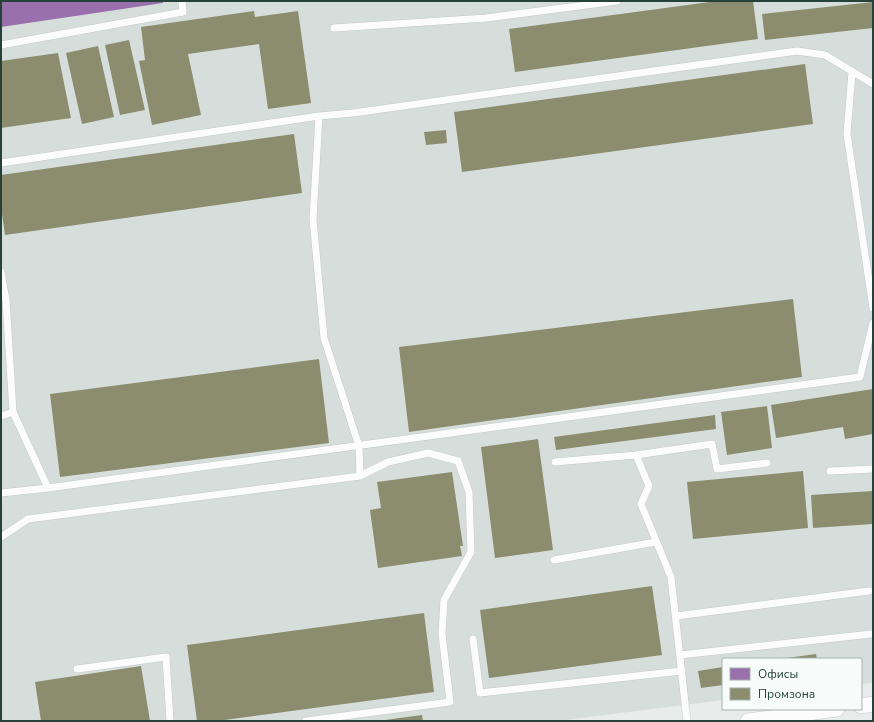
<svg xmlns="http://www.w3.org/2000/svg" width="874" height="722" font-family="'Nunito Sans',sans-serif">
	<rect width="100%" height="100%" fill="#e8edeb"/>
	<path fill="#d6dedb" d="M1 1H873V683L861 684V659H723V700L558 721H1Z"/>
	<path fill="#9970ab" d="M1 1H163V3L1 27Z"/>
	<path fill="#8c8c6e" d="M717 1H753L758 39 515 72 509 29Z
		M873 2V28L765 40 762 14Z
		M254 11 255 17 298 11 311 103 268 109 259 44 188 54 201 115 152 125 139 61 145 60 141 27Z
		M129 40 145 110 120 115 105 45Z
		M98 46 114 117 82 124 66 53Z
		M58 53 71 118 1 128V61Z
		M805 64 813 124 462 172 454 112Z
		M446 130 447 143 426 145 424 132Z
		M294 134 302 193 5 235 1 207V175Z
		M793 299 802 377 409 432 399 347Z
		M319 359 329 443 60 477 50 394Z
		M873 389V434L845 439 843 427 776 438 771 405Z
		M767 406 772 448 727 455 721 412Z
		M715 415 716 429 556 450 554 437Z
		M538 439 553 550 495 558 481 447Z
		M803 471 808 528 693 539 687 482Z
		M452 472 463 546H460L462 556 378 568 370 510 381 508 377 482Z
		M873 491V524L813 528 811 495Z
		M652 586 662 655 489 678 480 610Z
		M424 613 434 692 217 721H197L187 645Z
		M816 654 817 659H787V658Z
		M141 666 150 721H41L35 682Z
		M723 667V685L701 688 698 671Z
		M422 715 423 721H385V720Z"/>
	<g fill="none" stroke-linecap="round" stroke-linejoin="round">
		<g stroke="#c5cac8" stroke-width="8">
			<path id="lane" d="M334 28 486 18 617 1
				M1 45 183 12 182 1
				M852 72 847 134 873 308
				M1 163 319 116
				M1 272 6 300 13 412
				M1 416 13 412 48 488
				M636 455 712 444 717 469 767 463
				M555 462 636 455 649 486 641 504 671 577 687 721
				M830 471 873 469
				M360 476 359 446 324 338 313 219 319 116 353 113 797 51 825 55 873 84
				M1 493 48 488 860 377 873 323
				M1 537 28 519 360 476 388 462 428 453 458 461 469 492 471 552 444 600 442 634 450 702 306 721
				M554 560 656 542
				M676 616 869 591
				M473 639 480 693 682 671
				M680 655 871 634
				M77 669 166 657 170 721"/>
		</g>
		<g stroke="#c5cac8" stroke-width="16">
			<path id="street" d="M861 706 873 704
				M748 721 837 709"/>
		</g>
		<use href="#lane" stroke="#fcfcfc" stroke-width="7"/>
		<use href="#street" stroke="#fcfcfc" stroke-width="15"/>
	</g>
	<rect width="874" height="722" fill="none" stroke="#24423a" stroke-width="4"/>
	<rect x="722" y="658" width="140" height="52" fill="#f7fbf9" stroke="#a3b1ad"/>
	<rect x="730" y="668" width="20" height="12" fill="#9970ab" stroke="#a3b1ad"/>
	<text x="758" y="678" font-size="12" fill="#24423a">Офисы</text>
	<rect x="730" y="688" width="20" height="12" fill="#8c8c6e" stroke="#a3b1ad"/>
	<text x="758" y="698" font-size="12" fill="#24423a">Промзона</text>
</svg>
